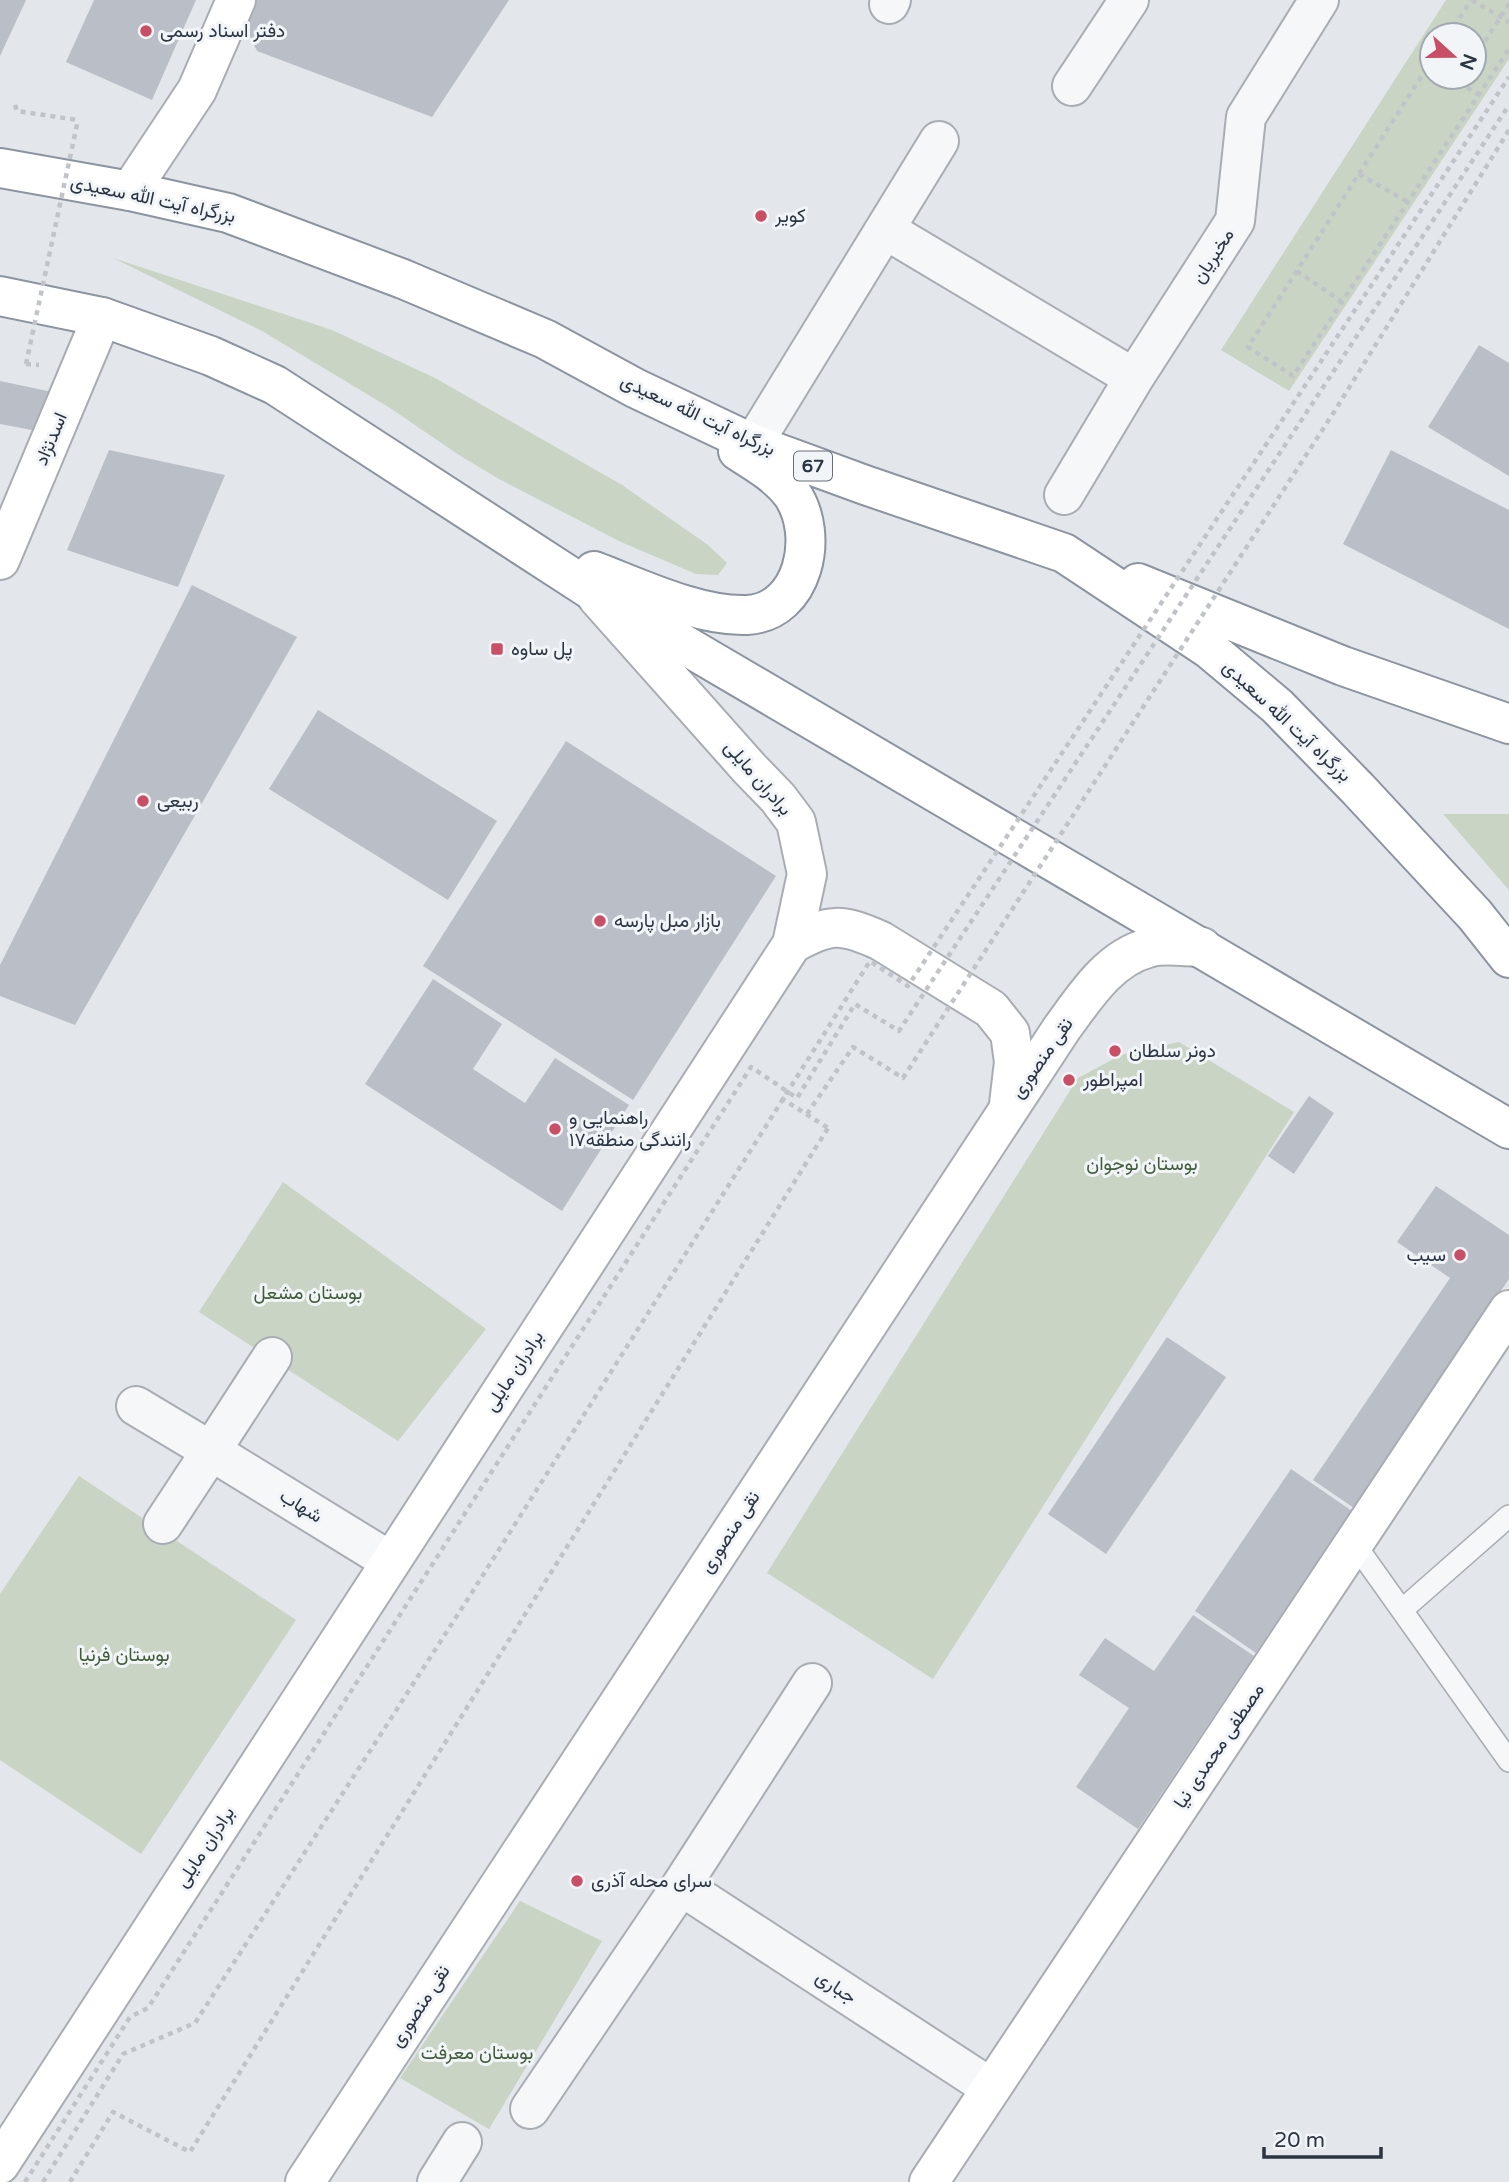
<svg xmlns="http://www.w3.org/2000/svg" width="1509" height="2182" font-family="'Varela Round',Vazirmatn,sans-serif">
	<rect width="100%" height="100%" fill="#e3e6ea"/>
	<path fill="#c9d4c4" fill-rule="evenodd" d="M1446 0H1509V59L1289 391 1221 350ZM1432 35H1474V77H1432Z
		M113 258 332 330 435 378 622 485 708 545 727 563 718 575 696 574 621 542 499 479 459 455 390 408 262 331Z
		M1443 814H1509V890Z
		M1179 1042 1294 1112 933 1679 767 1573 1078 1078 1121 1055Z
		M283 1182 486 1329 398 1441 199 1312Z
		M79 1476 296 1620 141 1854 0 1760V1594Z
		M520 1901 602 1941 489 2129 400 2078Z"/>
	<path fill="#babfc7" d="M0 0H26L0 56Z
		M94 0H196L152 100 66 62Z
		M254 0H509L432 117 257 51 243 23Z
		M1479 345 1509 363V476L1428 427Z
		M0 381 57 393 48 433 0 424Z
		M109 450 225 475 178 587 67 550Z
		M1391 450 1509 510V629L1343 544Z
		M192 585 297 637 75 1025 0 996V965Z
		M318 710 497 821 448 900 269 789Z
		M566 741 776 876 633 1100 423 966Z
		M433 979 502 1024 473 1069 525 1103 555 1058 629 1105 562 1211 365 1084Z
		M1309 1096 1334 1113 1294 1174 1268 1156Z
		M1436 1186 1509 1235V1279L1354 1508 1313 1480 1450 1278 1397 1242Z
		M1167 1337 1226 1377 1106 1554 1048 1514Z
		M1291 1469 1352 1511 1256 1653 1195 1611Z
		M1193 1615 1254 1656 1138 1829 1076 1787 1129 1708 1079 1675 1105 1638 1154 1671Z"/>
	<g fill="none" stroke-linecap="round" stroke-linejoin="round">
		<g stroke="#a8adb4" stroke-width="24">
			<path id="lane" d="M1354 1543 1509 1761
				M1402 1610 1509 1516"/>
		</g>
		<g stroke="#a8adb4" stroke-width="42">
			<path id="street" d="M889 4 891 0
				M1072 86 1129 0
				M886 230 1134 378
				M753 444 939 141
				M1064 495 1134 378 1235 221 1246 117 1319 0
				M272 1357 211 1451 390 1561
				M136 1406 211 1451 163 1524
				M681 1886 991 2088
				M530 2109 681 1886 812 1683
				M437 2182 462 2142"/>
		</g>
		<g stroke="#a8adb4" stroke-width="42">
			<path id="secondary" d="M130 191 197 90 236 0
				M0 560 102 317
				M792 944C830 923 841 923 881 941L991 1009 1010 1033 1014 1062 1009 1104
				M0 2164 792 944 807 874 796 822 778 798 750 769 597 597
				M305 2182 1062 1028C1085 997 1109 958 1148 948 1163 943 1185 947 1202 947
				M929 2182 1509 1310"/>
		</g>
		<g stroke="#8b94a0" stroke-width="42">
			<path id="highway" d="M0 168 130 191 228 213 403 279 545 339 635 388 753 444 865 485 1064 553 1209 649 1277 706 1358 789 1475 915 1509 958
				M0 296 102 317 211 356 275 385 591 590 1509 1129
				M594 571C639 588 699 617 747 615 804 612 820 535 792 494 778 475 757 463 738 451
				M1138 583 1343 666 1509 724"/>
		</g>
		<path stroke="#c0c4c9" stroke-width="4.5" stroke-dasharray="5 5" stroke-linecap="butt" d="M1472 0 1509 22
			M1449 35 1471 0
			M1474 58 1509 4
			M1432 60 1248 347 1293 376 1509 49
			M1450 77 1479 95
			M15 105 17 111 78 120
			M1359 174 1408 202
			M1297 271 1342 302
			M26 364 39 365
			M70 2182 113 2112 190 2152 828 1128"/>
		<use href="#lane" stroke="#f5f7f9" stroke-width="21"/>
		<use href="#street" stroke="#f5f7f9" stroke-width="38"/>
		<use href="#secondary" stroke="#fff" stroke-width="38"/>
		<use href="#highway" stroke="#fff" stroke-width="38"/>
		<path stroke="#c0c4c9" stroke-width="4.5" stroke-dasharray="5 5" stroke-linecap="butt" d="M26 364 78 120
			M781 1098 828 1128
			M807 1114 853 1047 903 1078 1334 412 1509 130
			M25 2182 130 2017 148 2008 751 1067 797 1098 855 1004 899 1031 1509 105
			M43 2182 123 2054 195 2023 471 1594 870 961 908 986 1509 77"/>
	</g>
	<g fill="#c84f66" stroke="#f2f5f8" stroke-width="2.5">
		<circle cx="146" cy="31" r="7"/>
		<circle cx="761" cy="216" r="7"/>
		<rect x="490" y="642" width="14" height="14" rx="3.5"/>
		<circle cx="143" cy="801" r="7"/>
		<circle cx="600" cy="921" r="7"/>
		<circle cx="1115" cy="1051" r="7"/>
		<circle cx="1069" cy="1080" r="7"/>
		<circle cx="555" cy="1129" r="7"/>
		<circle cx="1460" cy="1255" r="7"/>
		<circle cx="577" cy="1881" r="7"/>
	</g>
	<g text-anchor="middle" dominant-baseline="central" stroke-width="6" stroke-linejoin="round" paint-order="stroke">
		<rect fill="#f2f5f8" stroke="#676e79" stroke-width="2" x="794" y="451.5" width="38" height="29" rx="5"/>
		<g font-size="18" font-weight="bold" fill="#2b3442">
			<text x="813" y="466">67</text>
		</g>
		<g font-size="19" fill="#2b3442" stroke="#f2f5f8" text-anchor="start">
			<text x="160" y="31">دفتر اسناد رسمی</text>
			<text x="775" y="216">کویر</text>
			<text x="511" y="649">پل ساوه</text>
			<text x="157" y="801">ربیعی</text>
			<text x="614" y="921">بازار مبل پارسه</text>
			<text x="1129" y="1051">دونر سلطان</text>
			<text x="1083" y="1080">امپراطور</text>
			<text x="569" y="1118">راهنمایی و<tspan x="569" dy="22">رانندگی منطقه۱۷</tspan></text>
			<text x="1446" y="1255" text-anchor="end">سیب</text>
			<text x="591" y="1881">سرای محله آذری</text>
		</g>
		<g font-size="19" fill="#2b3442" stroke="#f2f5f8">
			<text transform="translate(153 199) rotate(12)">بزرگراه آیت الله سعیدی</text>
			<text transform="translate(1213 256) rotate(-57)">مخبریان</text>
			<text transform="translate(698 415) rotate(25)">بزرگراه آیت الله سعیدی</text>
			<text transform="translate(51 439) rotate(-67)">اسدنژاد</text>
			<text transform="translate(1287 721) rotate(43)">بزرگراه آیت الله سعیدی</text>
			<text transform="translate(758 778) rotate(49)">برادران مایلی</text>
			<text transform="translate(1042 1058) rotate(-55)">نقی منصوری</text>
			<text transform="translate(514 1371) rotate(-57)">برادران مایلی</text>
			<text transform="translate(301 1506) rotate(32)">شهاب</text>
			<text transform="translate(730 1532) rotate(-57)">نقی منصوری</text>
			<text transform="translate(1219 1746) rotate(-56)">مصطفی محمدی نیا</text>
			<text transform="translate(205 1847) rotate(-57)">برادران مایلی</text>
			<text transform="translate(836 1987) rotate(33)">جباری</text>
			<text transform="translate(420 2006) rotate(-57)">نقی منصوری</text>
		</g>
		<g font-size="19" fill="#415d39" stroke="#f2f5f8">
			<text x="1142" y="1164">بوستان نوجوان</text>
			<text x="308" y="1293">بوستان مشعل</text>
			<text x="124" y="1655">بوستان فرنیا</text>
			<text x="477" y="2053">بوستان معرفت</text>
		</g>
	</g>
	<g transform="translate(1453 56) rotate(111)"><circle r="33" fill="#f2f5f8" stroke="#a2a8af" stroke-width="2"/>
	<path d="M0-5L12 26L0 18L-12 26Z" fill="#c84f66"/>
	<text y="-10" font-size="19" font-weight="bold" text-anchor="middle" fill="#2b3442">N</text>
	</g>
	<path d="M1264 2147v10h117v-10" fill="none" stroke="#2b3442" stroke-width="3.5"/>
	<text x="1274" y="2147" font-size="21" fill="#2b3442" stroke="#f2f5f8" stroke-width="5" paint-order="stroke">20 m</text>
</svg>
